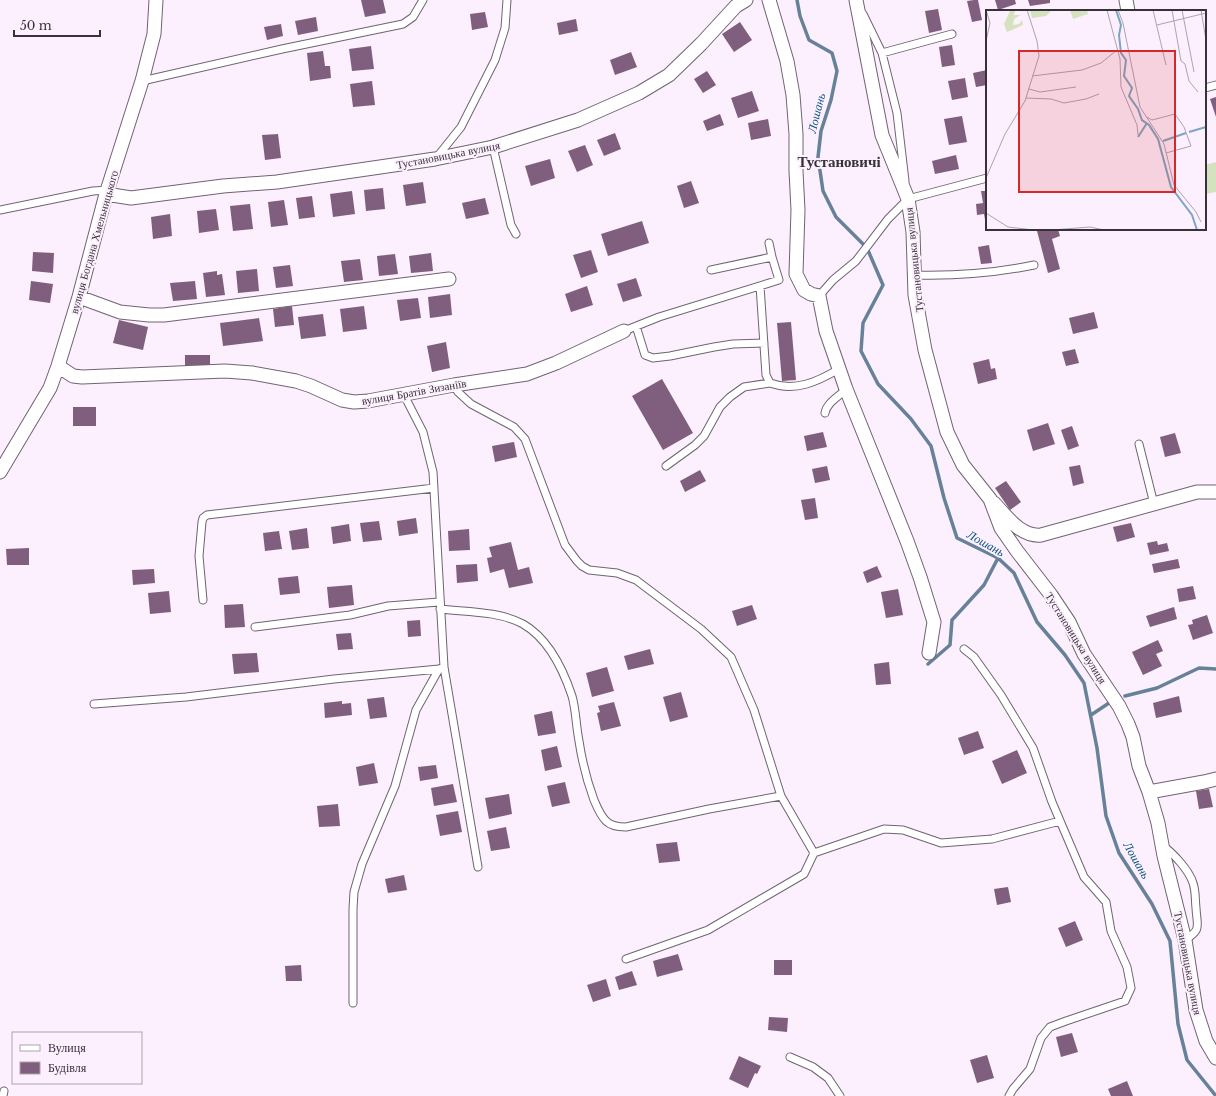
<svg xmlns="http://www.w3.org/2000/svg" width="1216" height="1096" font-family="'Libre Baskerville',serif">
	<rect width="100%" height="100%" fill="#fceffe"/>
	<path fill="#d5e2bf" d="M1216 162V192L1205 194V165Z"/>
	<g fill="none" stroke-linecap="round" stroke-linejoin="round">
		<path stroke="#678298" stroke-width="3.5" d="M797 0 800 16 809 40 832 53 837 71 831 100 821 131 818 157 823 191 836 217 867 248 883 285 863 323 861 351 878 384 911 419 931 446 944 498 957 538 998 558 1014 573 1037 622 1065 655 1084 683 1097 748 1106 816 1119 853 1152 904 1170 941 1178 1024 1187 1060 1216 1096
			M928 664 950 645 952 620 984 585 998 558
			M1125 696 1157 688 1199 668 1216 669
			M1091 715 1109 703"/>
	</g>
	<path fill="#7f5f7d" d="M361 0H383L386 13 365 17Z
		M974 0H978L982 20 972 22 967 1Z
		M995 0H1015L1016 4 998 10Z
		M1028 0H1050V3L1030 6Z
		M938 9 942 30 929 33 925 11Z
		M485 12 488 27 472 30 470 14Z
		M316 17 318 31 298 35 295 21Z
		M576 19 578 31 559 35 557 23Z
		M740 22 752 40 734 52 722 34Z
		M281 24 283 36 267 40 264 27Z
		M952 45 955 65 942 67 939 47Z
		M371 46 374 69 352 71 349 49Z
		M323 51 325 66H330L331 78 310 81 307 53Z
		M631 52 637 67 615 75 610 60Z
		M987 70V85L976 87 973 73Z
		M707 71 716 85 703 93 694 79Z
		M965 78 968 97 952 100 948 81Z
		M372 81 375 105 353 107 350 84Z
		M752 91 759 111 738 118 731 98Z
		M1216 97V117L1210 99Z
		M720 114 724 125 707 131 703 121Z
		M962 116 967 142 949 145 944 119Z
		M768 119 771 136 751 140 748 123Z
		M615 133 621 149 604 156 597 140Z
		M278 134 281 158 265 160 262 135Z
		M585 145 593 165 577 172 568 151Z
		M956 155 959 169 935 174 932 161Z
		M550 159 555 178 531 186 525 166Z
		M691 181 699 203 684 208 677 186Z
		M423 182 426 203 406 206 403 185Z
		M383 188 385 209 366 211 364 190Z
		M352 191 355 214 333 217 330 194Z
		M981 191H987V225H986L984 214 977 215 976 204 983 203Z
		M312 196 315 217 299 219 296 198Z
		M485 198 489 214 466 219 462 203Z
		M284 200 288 225 271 227 268 202Z
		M250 204 253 229 233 231 230 206Z
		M216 209 219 230 199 233 197 211Z
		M170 214 172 236 153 239 151 217Z
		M642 221 649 243 608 256 601 234Z
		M1046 229H1058L1060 236 1052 239 1060 269 1048 273 1037 231Z
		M989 245 992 263 981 264 978 247Z
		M591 250 598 272 581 278 573 255Z
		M33 252 54 253 53 273 32 271Z
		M431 253 433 271 411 273 409 256Z
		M395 254 398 274 379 276 377 256Z
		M360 259 363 280 344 282 341 261Z
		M290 265 293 286 276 288 273 267Z
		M257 269 259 291 238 293 236 271Z
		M217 271V275L222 274 225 295 206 297 203 273Z
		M636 278 642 296 623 302 617 284Z
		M31 281 53 284 50 303 29 300Z
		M195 281 197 299 173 301 170 283Z
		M587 286 593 305 571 312 565 294Z
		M450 294 452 315 430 318 428 297Z
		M418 298 421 318 400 321 397 300Z
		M292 306 294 325 275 327 273 309Z
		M364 306 367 329 343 332 340 309Z
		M1094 312 1098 328 1073 334 1069 318Z
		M323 314 326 336 301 339 298 317Z
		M259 318 263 341 223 346 220 323Z
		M119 320 148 327 143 350 113 343Z
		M791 322 796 380 782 381 777 323Z
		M446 342 450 368 432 372 427 346Z
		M1075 349 1079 363 1066 366 1062 352Z
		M185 355H210V366L185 367Z
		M989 359 991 369 995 368 997 379 978 384 973 363Z
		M662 379 693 433 663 450 632 396Z
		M73 407H96V426H73Z
		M1048 423 1055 444 1033 451 1027 430Z
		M1072 426 1079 446 1068 450 1061 430Z
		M823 432 827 447 807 451 804 436Z
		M1175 433 1181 453 1165 457 1160 437Z
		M514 442 517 457 495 462 492 446Z
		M1080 465 1084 483 1073 486 1069 467Z
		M827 466 830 480 815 483 812 469Z
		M700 470 706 481 685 492 680 481Z
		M1006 481 1021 502 1010 510 995 488Z
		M815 498 818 518 805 520 801 500Z
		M416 518 418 533 399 536 397 521Z
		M379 521 382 540 363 542 360 523Z
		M1131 523 1135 537 1117 542 1113 527Z
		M349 524 351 541 333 544 331 527Z
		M307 528 309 548 292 550 289 531Z
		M469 529 470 550 449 551 448 531Z
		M279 531 282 549 265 551 263 533Z
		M1157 541 1158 545 1167 543 1169 551 1150 555 1147 543Z
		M511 542 518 570 529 567 533 583 509 588 504 569 490 573 487 558 492 557 489 547Z
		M29 548V565H7L6 549Z
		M1178 559 1180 568 1154 573 1152 564Z
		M477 564 478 581 457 583 456 565Z
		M877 566 882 577 867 583 863 572Z
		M154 569 155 583 133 585 132 570Z
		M298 576 300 593 280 595 278 578Z
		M352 585 354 605 329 608 327 587Z
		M1193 586 1196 599 1179 602 1177 589Z
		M898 589 903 615 886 618 881 592Z
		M169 591 171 612 150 614 148 593Z
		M243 604 245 627 225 628 224 605Z
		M752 605 757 619 737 626 732 611Z
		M1174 607 1177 619 1150 627 1146 616Z
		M1207 615 1213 633 1193 640 1188 625 1193 624 1192 620Z
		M420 620 421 636 408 637 407 621Z
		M351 633 353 649 338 650 336 634Z
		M1158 640 1163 651 1156 654 1162 666 1143 675 1132 652Z
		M650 649 654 664 628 670 624 656Z
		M257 653 259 672 234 674 232 654Z
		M889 662 891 684 876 685 874 664Z
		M607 667 614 691 592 697 586 673Z
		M681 692 688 717 670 722 663 697Z
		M1179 696 1182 712 1156 718 1153 703Z
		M384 697 387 717 370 719 367 699Z
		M342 701V704L351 703 352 715 325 718 324 703Z
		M614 702 621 726 601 731 597 713 600 712 598 706Z
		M552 711 556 733 538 736 534 715Z
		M978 731 984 748 964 755 958 738Z
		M557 746 562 767 545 771 541 750Z
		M1017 750 1027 773 1002 784 992 761Z
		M374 763 378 783 359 786 356 767Z
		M436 765 438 778 420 781 418 767Z
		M565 782 570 803 552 807 547 786Z
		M453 784 457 802 434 806 431 788Z
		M1209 789 1213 807 1199 809 1196 791Z
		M509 794 512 814 489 819 485 798Z
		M338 804 340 826 319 827 317 806Z
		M458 811 462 832 440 836 436 815Z
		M506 827 510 848 491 851 487 831Z
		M677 842 680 861 659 863 656 844Z
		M404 875 407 890 388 893 385 879Z
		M1008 887 1011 902 997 905 994 889Z
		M1075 921 1083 940 1066 947 1058 928Z
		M678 954 683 970 657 977 653 961Z
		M774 960H792V975H774Z
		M301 965 302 981H286L285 966Z
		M632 971 637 985 619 990 615 977Z
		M606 979 611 996 593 1002 587 985Z
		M769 1017 788 1018 787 1032 768 1030Z
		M1072 1033 1078 1052 1061 1057 1056 1037Z
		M987 1055 994 1078 977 1083 970 1060Z
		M739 1056 761 1066 757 1074 755 1073 748 1088 729 1079Z
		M1127 1081 1133 1096H1111L1108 1089Z"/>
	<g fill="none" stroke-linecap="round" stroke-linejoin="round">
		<g stroke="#6f6471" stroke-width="9">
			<path id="lane" d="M863 14 882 53 897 113 905 181
				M882 53 952 34
				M142 81 282 49 403 24 413 17 423 0
				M1205 88 1216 85
				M493 147 511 225 516 234
				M437 157 461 127 495 60 505 28 507 0
				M0 210 93 191 108 190
				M769 243 772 257
				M914 275C954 276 995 273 1034 265
				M760 286 766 375 770 383C795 392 817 382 839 369
				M819 296 833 280 856 261 888 219 908 199 987 178
				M636 326 645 355 653 358 670 356 714 347 733 344 764 343
				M624 331 659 317 779 280 772 257 711 270
				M454 385 458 392 471 404 514 427 525 439 565 545 577 561 582 566 589 570 617 573 636 580 701 629 731 657 754 710 781 796 814 853 884 829 903 830 941 843 992 839 1060 821
				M404 395 423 432 433 472 444 667 478 867
				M825 413C827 402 839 397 846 389
				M1139 444 1154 504
				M666 466 695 445 704 436 720 407 730 397 744 387 770 383
				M203 600 199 556 202 522 203 518 207 515 434 488
				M440 609C467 612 499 611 523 624 549 639 563 669 572 696 576 710 576 726 579 741 582 761 587 781 594 800 597 807 600 815 606 821 611 826 618 827 626 827L709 809 781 796
				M255 627 350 615 388 606 439 602
				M964 649 974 657 1001 695 1033 748 1052 802 1084 877 1106 902 1111 931 1127 967 1131 988 1125 1001 1066 1021 1050 1027 1041 1038 1030 1069 1013 1089 1009 1096
				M94 704 186 697 334 679 439 669
				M1162 845C1173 853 1189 870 1193 883 1196 892 1195 900 1196 908 1197 927 1202 929 1185 940
				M626 959 708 930 804 874 814 853
				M353 1003V909L354 892 362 864 395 786 416 710 439 669 444 667
				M790 1057 813 1067 828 1078 840 1096
				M3 1096 4 1091"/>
		</g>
		<g stroke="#6f6471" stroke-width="15">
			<path id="street" d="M769 0 787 61 793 95 796 134V171L798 210 796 274 804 290 811 294 819 296 826 331 846 389 907 541 920 577 934 622 929 653
				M856 0 882 135 908 199 913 232 915 295 925 350 947 432 963 465 990 499 1001 528 1017 551 1051 595 1069 622 1084 654 1119 706 1128 724 1133 737 1139 766 1149 792 1158 823 1164 856 1185 940 1196 1010 1206 1041 1216 1058
				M1126 0 1128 11
				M106 194 131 198 223 186 277 182 435 159 493 147 578 120 639 93 669 75 701 44 736 6 746 0
				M79 297 120 312 149 315H164L449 279
				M58 366 73 376 82 377 225 371 252 373 296 381 311 386 342 400 354 402 368 401 454 385 527 374 556 363 624 331
				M0 472 50 388 58 366 79 297 106 194 142 81 154 34 156 0
				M994 503C1007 517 1021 537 1041 535L1197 492H1216
				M1149 792 1204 782 1216 779"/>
		</g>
		<use href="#lane" stroke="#fff" stroke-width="7"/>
		<use href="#street" stroke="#fff" stroke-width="13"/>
	</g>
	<g text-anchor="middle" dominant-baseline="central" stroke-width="4" stroke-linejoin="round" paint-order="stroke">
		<g font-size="11" fill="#373238" stroke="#fceffe">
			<text transform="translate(448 155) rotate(-11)">Тустановицька вулиця</text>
			<text transform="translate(94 242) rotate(-74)">вулиця Богдана Хмельницького</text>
			<text transform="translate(914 260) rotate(-96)">Тустановицька вулиця</text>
			<text transform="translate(414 392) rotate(-10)">вулиця Братів Зизаніїв</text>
			<text transform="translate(1076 638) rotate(58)">Тустановицька вулиця</text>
			<text transform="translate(1188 963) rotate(79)">Тустановицька вулиця</text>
		</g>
		<g font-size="12" font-style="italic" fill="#09557a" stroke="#fceffe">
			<text transform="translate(816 113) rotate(-76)">Лошань</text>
			<text transform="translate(986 543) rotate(29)">Лошань</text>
			<text transform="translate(1137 860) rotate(60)">Лошань</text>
		</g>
		<g font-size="15" font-weight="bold" fill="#373238" stroke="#fceffe">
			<text x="839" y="161">Тустановичі</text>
		</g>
	</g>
	<g transform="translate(986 10)">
		<rect width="220" height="220" fill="#fceffe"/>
		<path d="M22 0H29L28 5H35L28 9 27 15 33 14 36 10 37 15 21 22 18 14 24 1ZM44 0H73L65 1 60 6 46 8ZM84 0H101L102 4 87 9Z" fill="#d5e2bf"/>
		<path fill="none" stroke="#7ca5c1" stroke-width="2" d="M130 0 135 15 133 25 135 43 140 50 138 66 146 78 143 86 152 99 156 110 163 115 172 129 185 177 206 205 211 220M203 122 220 117M152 127 161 113M177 131 200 123"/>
		<path fill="none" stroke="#ada3af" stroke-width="1" d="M121 0 134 49 135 77 151 115 152 125M132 0 137 13 154 97 178 134 188 175 210 202 215 212M167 0 180 55M186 0 195 51 199 54 203 71 212 82M196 0 208 62M215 0 220 30M171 15 220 3M0 31 4 13 0 0M46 66 96 60 115 53 131 40M43 79 54 82 90 77M40 88 65 89 78 93 100 89 113 84M161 107 166 110 189 104 198 117 205 136 180 143M0 168 19 124 39 91 53 46 51 31 41 0M0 203 22 217 48 220M66 220 104 217 118 220"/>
		<path fill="#d62828" fill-opacity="0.15" stroke="#d62828" stroke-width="2" d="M33 41H189V182H33Z"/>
		<rect width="220" height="220" fill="none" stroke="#373238" stroke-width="2"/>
	</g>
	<rect x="12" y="1032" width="130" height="52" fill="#fceffe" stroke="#ada3af"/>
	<rect x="20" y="1045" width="20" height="6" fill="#ffffff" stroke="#ada3af"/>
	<text x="48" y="1052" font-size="12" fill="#373238">Вулиця</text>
	<rect x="20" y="1062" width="20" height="12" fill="#7f5f7d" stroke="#ada3af"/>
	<text x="48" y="1072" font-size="12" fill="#373238">Будівля</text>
	<path d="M14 30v6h86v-6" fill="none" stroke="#373238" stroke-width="2"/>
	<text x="20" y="30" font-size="12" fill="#373238" stroke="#fceffe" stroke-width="3" paint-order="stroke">50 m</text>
</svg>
